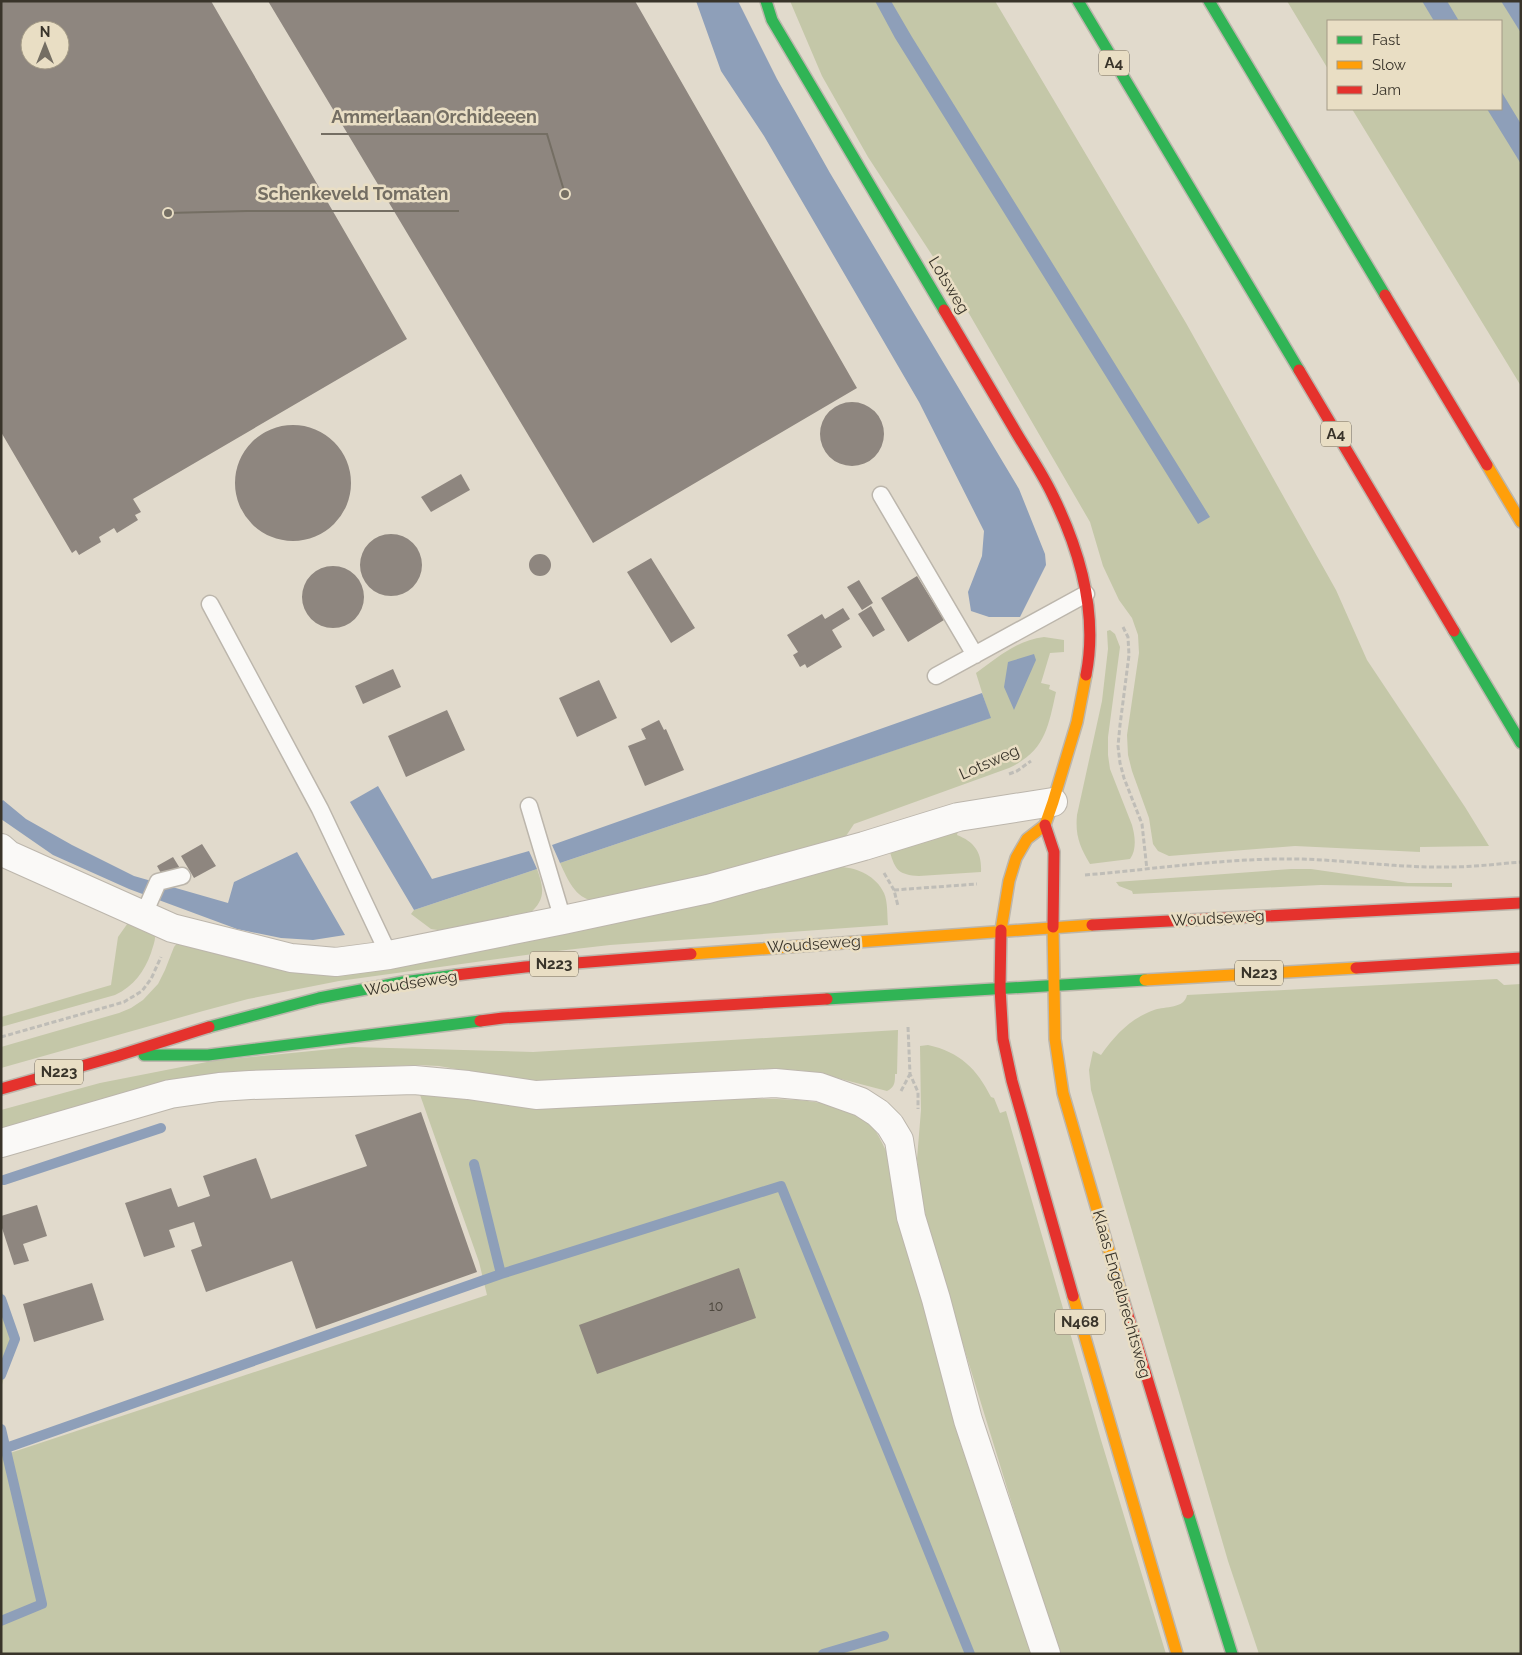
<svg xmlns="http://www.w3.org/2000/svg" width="1522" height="1655" font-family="Raleway,sans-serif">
	<rect width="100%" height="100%" fill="#e1dacc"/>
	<path fill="#c4c7a8" d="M790 1H995L1186 323 1336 590 1367 660 1465 807 1489 846 1420 847V852L1295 846 1169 856 1158 851 1153 844 1149 818 1132 771 1128 755 1127 735 1139 653 1138 635 1132 618 1119 600 1103 566 1090 522 960 298 868 157 822 76Z
		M1287 1H1513L1521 14V386L1352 109H1501V21H1328V69Z
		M1110 630 1115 634 1120 647 1108 737V755L1110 769 1132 825C1135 836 1137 849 1130 859L1090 864C1080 847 1075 836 1077 815L1102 701 1108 649 1107 631Z
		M1044 637 1064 640V652L1050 653 1041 683 1050 685 1049 689 1056 692C1048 728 1045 751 1009 768L854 824 846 836 744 869 594 901C575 898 568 880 560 863L990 718 976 673C997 658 1017 640 1044 637Z
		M958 831 957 835C975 842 982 853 981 872L919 876C899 875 895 870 890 852Z
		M841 867C858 868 876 876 884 893 888 902 887 915 888 925L610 945 540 953 339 981 248 999 203 1011 1 1068V1047L119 1013 131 1008 143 1000 158 984 165 970 174 947 178 942 290 966 775 884Z
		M537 869C544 888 546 900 529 914L444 931 431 929 411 914 414 910Z
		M1291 869H1311L1408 883H1452V887L1321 885 1133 894 1132 891 1119 886 1116 882Z
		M130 920 155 933C156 940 153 946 151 953 144 972 134 986 115 995L1 1027V1017L111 985 118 937Z
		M1497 979 1504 985 1521 984V1654H1259L1228 1561 1091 1090 1089 1070 1093 1051 1101 1055C1116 1034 1130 1019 1154 1010 1166 1006 1184 1009 1187 995Z
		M898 1030 897 1074H895C895 1082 895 1087 887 1091L818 1073 798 1070 753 1069V1071L543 1081 513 1079 439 1066 418 1065 254 1072 1 1131V1110L100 1083 212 1061 352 1047 533 1052Z
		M928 1045C960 1052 977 1069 991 1097L994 1098 1000 1113 1006 1111 1101 1440 1166 1654H1059L1052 1634 937 1260 921 1196 917 1159 921 1110 920 1046Z
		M419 1092 546 1108 627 1105 756 1097 757 1099C795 1099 843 1099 872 1127 879 1134 883 1146 888 1154L1032 1654H1V1444L4 1455 487 1295 479 1262Z
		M1 1288 11 1321 13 1347 1 1388Z"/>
	<path fill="#8e9fb9" d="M696 1H738L777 79 830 173 1019 489 1045 554 1046 565 1020 617H989L971 611 968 592 982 556 984 531 919 402 764 136 721 71Z
		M875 1H891L912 37 1210 517 1198 524 895 38Z
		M1422 1H1447L1459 21H1434Z
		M1501 1H1521V33Z
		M1501 91 1521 124V164L1487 109H1501Z
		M1034 654 1036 660 1014 710 1004 687 1008 662Z
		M982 693 991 718 560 863 552 845Z
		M378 786 432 879 529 851 537 869 414 910 350 802Z
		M3 800 26 819 72 845 134 876 228 903 234 882 297 852 345 935 313 940 281 938 237 929 129 889 53 855 1 819V802Z"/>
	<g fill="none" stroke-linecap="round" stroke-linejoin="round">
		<path stroke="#8e9fb9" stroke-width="10" d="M474 1164 501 1274
			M4 1180 161 1128
			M1 1299 15 1339 1 1375
			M1 1429 42 1604 1 1621
			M6 1448 501 1274 781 1186 970 1654
			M823 1654 884 1636"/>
	</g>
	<path fill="#8e867f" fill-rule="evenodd" d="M1 1H211L407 339 133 499 141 512 135 515 138 520 117 533 114 528 99 537 101 542 79 555 76 550 72 553 1 432ZM30 30H60V60H30Z
		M268 1H635L857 388 593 543Z
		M820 434a32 32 0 1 1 64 0a32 32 0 1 1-64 0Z
		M235 483a58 58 0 1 1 116 0a58 58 0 1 1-116 0Z
		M461 474 470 490 431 512 421 497Z
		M360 565a31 31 0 1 1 62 0a31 31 0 1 1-62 0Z
		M529 565a11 11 0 1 1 22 0a11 11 0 1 1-22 0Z
		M651 558 695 628 671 643 627 572Z
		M302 597a31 31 0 1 1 62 0a31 31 0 1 1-62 0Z
		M917 576 944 620 908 642 881 598Z
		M859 580 873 603 862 610 847 587Z
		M871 606 885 630 873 637 858 614Z
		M843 608 850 619 832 630 842 647 807 668 805 664 800 667 793 655 798 652 787 635 822 614 825 619Z
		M393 669 401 687 363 704 355 686Z
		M599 680 617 718 577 737 559 698Z
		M447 710 465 750 406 777 388 736Z
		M659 720 664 730 666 729 684 770 645 786 628 746 646 739 641 729Z
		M202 844 216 866 194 878 181 856Z
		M173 857 181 870 165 880 157 866Z
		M421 1112 477 1272 316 1329 292 1261 206 1292 191 1250 202 1246 194 1222 169 1230 175 1247 144 1257 125 1203 171 1188 178 1207 210 1196 203 1176 256 1158 271 1199 367 1166 355 1135Z
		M37 1205 47 1236 23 1244 29 1261 14 1265 1 1225V1216Z
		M739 1268 756 1318 597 1374 579 1325Z
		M92 1283 104 1320 34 1342 23 1304Z"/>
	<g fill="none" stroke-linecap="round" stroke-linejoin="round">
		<g stroke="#bcb6ac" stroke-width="19">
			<path id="lane" d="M881 495 975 655
				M210 604 320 809 389 955
				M936 676 1086 594
				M529 806 563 920
				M143 916 158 882 182 876"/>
		</g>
		<g stroke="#bcb6ac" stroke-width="30">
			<path id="street" d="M1 848 9 855 172 928 291 958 336 962 389 955 563 920 708 889 864 846 958 817 1053 802
				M1 1143 170 1094 219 1087 250 1085 414 1080 468 1085 536 1095 775 1083 819 1087 861 1102 878 1113 890 1125 899 1140 911 1217 936 1299 968 1420 1046 1654"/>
		</g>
		<g stroke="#bcb6ac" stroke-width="14">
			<path id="fast" d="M766 1 772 20 944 310
				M1078 1 1299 370
				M1209 1 1385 295
				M1454 631 1521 743
				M827 999 1145 980
				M209 1027 319 998 403 982 456 975
				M144 1055H208L480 1021
				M1188 1513 1232 1654"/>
		</g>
		<g stroke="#bcb6ac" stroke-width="14">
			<path id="slow" d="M1487 465 1521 522
				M1053 927 1055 1039 1063 1093 1121 1292
				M1001 930 1009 881 1016 858 1027 839 1045 825 1053 802 1077 722 1086 675
				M691 954 1092 925
				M1145 980 1356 968
				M1073 1296 1177 1654"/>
		</g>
		<g stroke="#bcb6ac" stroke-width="14">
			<path id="jam" d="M1385 295 1487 465
				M944 310C967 349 990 388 1013 427 1026 450 1042 472 1053 496 1080 551 1098 614 1086 675
				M1299 370 1454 631
				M1045 825 1054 852 1053 927
				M1092 925 1521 903
				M1001 930 1000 988 1003 1039 1012 1081 1073 1296
				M1356 968 1521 958
				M456 975 525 967 691 954
				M480 1021 503 1018 827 999
				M1 1089 117 1056 209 1027
				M1121 1292 1188 1513"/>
		</g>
		<path stroke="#bfbdb7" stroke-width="3" stroke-dasharray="5 2.5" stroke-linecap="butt" d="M1123 627 1128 637 1129 655 1120 725 1118 746 1120 763 1124 778 1142 824 1147 870
			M1009 774 1017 771 1031 761
			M884 873 894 890 898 906
			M1085 875C1156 869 1226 858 1297 859 1348 860 1398 868 1449 867 1473 867 1497 864 1521 862
			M894 890 977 884
			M908 1027 910 1074 918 1092V1109
			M1 1037 124 1002 142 991 151 979 161 957
			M901 1091 910 1074"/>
		<use href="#lane" stroke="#faf9f7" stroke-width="16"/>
		<use href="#street" stroke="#faf9f7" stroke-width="28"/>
		<use href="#fast" stroke="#30b455" stroke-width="11"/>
		<use href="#slow" stroke="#ff9f0a" stroke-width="11"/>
		<use href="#jam" stroke="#e5322d" stroke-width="11"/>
	</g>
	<g text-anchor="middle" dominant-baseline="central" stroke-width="5" stroke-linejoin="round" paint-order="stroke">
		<g font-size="14" fill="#4e483f">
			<text x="716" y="1306">10</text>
		</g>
		<g fill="#e9dec4" stroke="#6e6758" stroke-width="1">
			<rect x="1099" y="50.5" width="30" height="25" rx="4"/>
			<rect x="1321" y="421.5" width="30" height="25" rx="4"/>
			<rect x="530" y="951.5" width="48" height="25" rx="4"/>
			<rect x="1235" y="960.5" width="48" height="25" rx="4"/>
			<rect x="35" y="1059.5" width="48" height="25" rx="4"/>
			<rect x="1055" y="1309.5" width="50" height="25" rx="4"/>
		</g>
		<g font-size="15" font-weight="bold" fill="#39342a">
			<text x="1114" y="63">A4</text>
			<text x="1336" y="434">A4</text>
			<text x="554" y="964">N223</text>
			<text x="1259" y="973">N223</text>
			<text x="59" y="1072">N223</text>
			<text x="1080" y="1322">N468</text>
		</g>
		<g font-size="16" fill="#39342a" stroke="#e9dec4">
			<text transform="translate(949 285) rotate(59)">Lotsweg</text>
			<text transform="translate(989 762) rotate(-24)">Lotsweg</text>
			<text transform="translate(1218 918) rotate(-3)">Woudseweg</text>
			<text transform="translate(814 944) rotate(-4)">Woudseweg</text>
			<text transform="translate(411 983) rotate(-9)">Woudseweg</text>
			<text transform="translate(1122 1294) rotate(74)">Klaas Engelbrechtsweg</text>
		</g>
	</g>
	<path fill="none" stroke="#746e63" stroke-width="2" d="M565 194L547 134H321M168 213L247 211H459"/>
	<g fill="#746e63" stroke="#e9dec4" stroke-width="2">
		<circle cx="565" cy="194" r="5"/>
		<circle cx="168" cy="213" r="5"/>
	</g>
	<g font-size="18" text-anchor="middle" font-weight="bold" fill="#746e63" stroke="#e9dec4" stroke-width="5" stroke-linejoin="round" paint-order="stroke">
		<text x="434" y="123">Ammerlaan Orchideeen</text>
		<text x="353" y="200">Schenkeveld Tomaten</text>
	</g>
	<rect width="1522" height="1655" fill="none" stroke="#39342a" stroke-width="5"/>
	<rect x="1327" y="20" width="175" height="90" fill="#e9dec4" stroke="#a39a86"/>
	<rect x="1337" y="36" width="25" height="8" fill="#30b455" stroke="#a39a86"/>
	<text x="1372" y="45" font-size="15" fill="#39342a">Fast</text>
	<rect x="1337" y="61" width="25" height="8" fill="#ff9f0a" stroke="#a39a86"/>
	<text x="1372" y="70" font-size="15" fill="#39342a">Slow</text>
	<rect x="1337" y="86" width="25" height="8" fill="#e5322d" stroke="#a39a86"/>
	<text x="1372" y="95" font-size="15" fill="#39342a">Jam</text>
	<g transform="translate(45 45)"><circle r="24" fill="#e9dec4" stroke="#a39a86"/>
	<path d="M0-4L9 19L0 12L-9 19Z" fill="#746e63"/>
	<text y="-8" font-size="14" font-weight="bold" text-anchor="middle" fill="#39342a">N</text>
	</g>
</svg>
